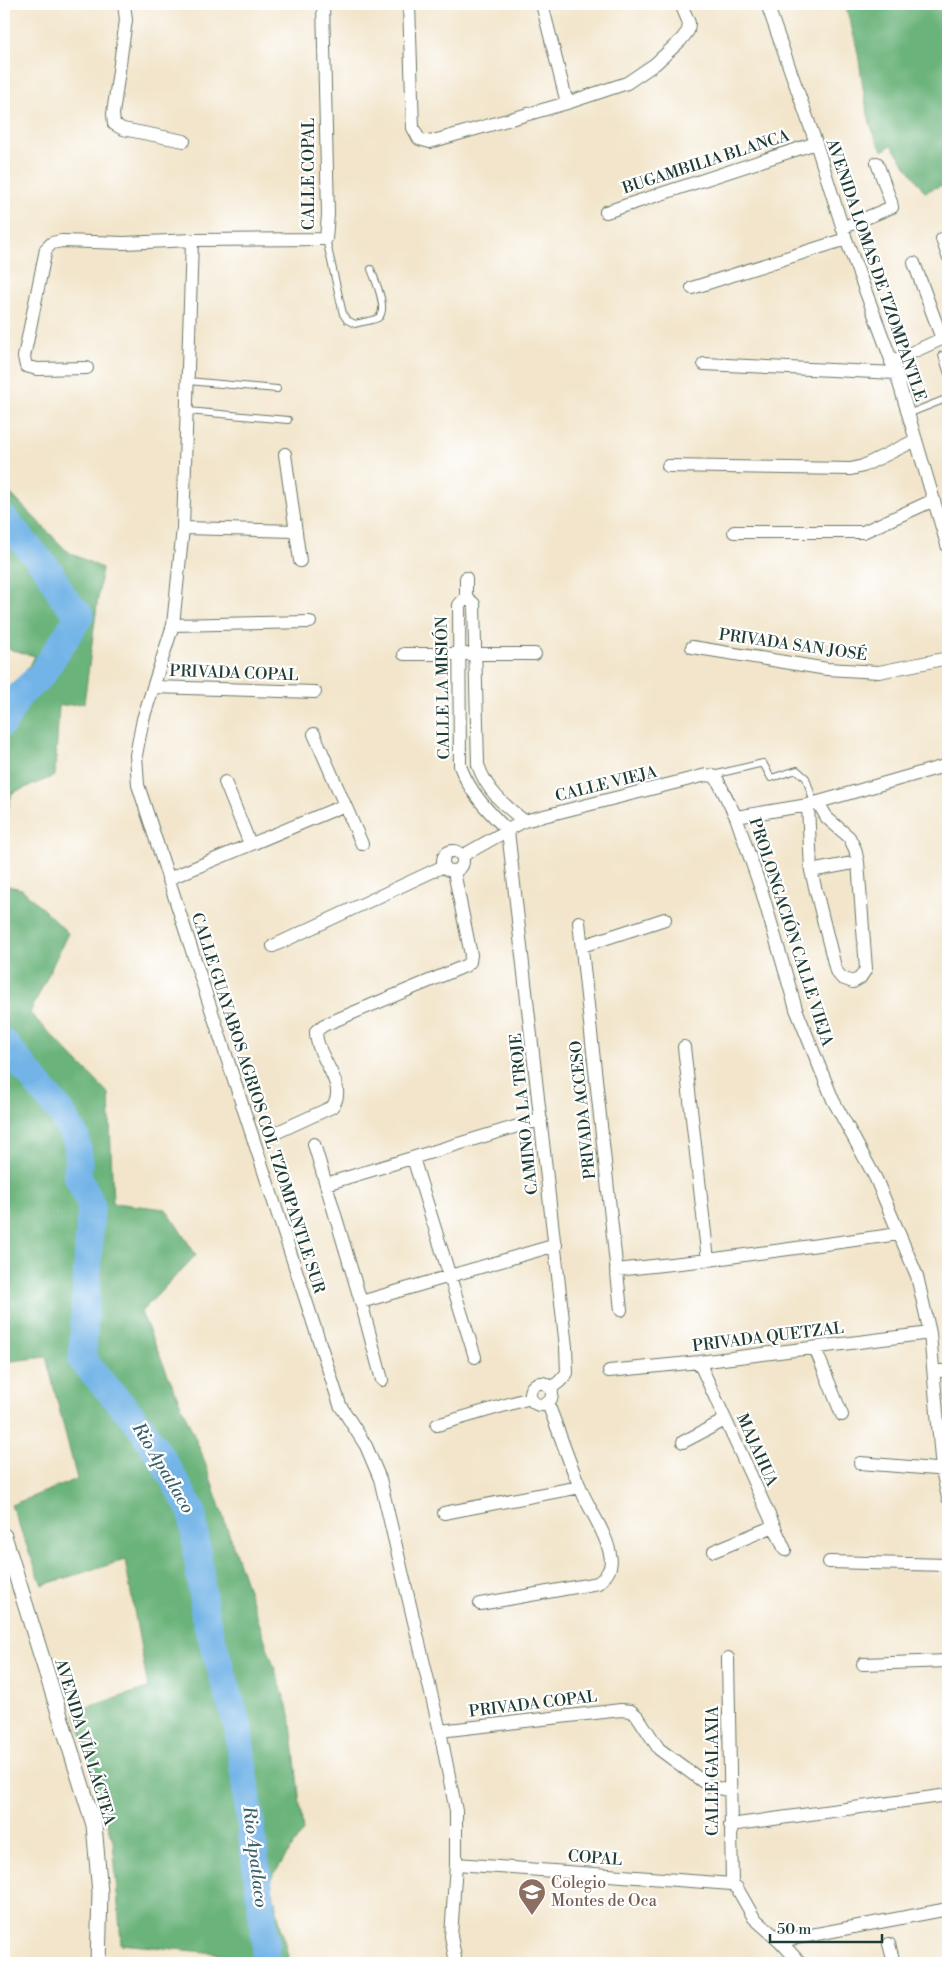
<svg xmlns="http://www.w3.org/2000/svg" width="952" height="1967" font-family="'Libre Bodoni',serif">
	<rect width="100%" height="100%" fill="#fff"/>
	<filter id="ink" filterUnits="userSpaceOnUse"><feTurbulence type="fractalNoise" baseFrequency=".02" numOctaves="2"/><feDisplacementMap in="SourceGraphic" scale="10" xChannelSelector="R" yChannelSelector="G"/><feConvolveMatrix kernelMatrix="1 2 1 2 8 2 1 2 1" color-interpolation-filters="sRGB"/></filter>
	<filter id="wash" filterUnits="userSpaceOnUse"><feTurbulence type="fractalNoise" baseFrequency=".0096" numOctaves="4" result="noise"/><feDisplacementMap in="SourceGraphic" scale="20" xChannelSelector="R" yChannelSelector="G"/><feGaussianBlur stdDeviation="1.12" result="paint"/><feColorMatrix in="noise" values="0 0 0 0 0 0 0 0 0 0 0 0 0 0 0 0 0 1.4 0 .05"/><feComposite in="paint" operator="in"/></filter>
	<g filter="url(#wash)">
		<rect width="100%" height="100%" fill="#f2e5cb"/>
		<path fill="#6bb37a" stroke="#457857" d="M845 4H948V185L940 186 925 192 891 145 883 151C865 128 863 78 857 49 854 34 849 19 845 4Z
			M4 487 68 552 102 568 84 703 59 706 55 776 12 793 7 814H4V706L35 656 4 648Z
			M4 885 22 889 68 933 30 1013 109 1094 113 1203 166 1209 196 1255 141 1312 202 1454 290 1714 303 1831 270 1880 288 1956 287 1963H226V1954L121 1944 113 1841 75 1711 148 1688 125 1560 42 1585 11 1505 77 1479 46 1357 4 1362Z"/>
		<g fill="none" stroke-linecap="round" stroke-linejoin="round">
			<path stroke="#72b4e7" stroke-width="28" d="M4 519 49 571 63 597 80 615 41 675 18 696 4 722
				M4 1043 59 1110 76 1138 79 1159 77 1174 91 1205 82 1360 138 1423 164 1462 192 1512 205 1616 238 1727 266 1944 264 1963"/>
		</g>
	</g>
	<g filter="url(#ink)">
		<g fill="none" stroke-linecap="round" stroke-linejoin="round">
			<g stroke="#697869" stroke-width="8">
				<path id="service" d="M326 239 343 314 347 320 355 324C361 322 372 321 378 318 389 310 375 280 371 269
					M942 355 948 374
					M188 381 277 389
					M188 411 288 420
					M908 414 948 398
					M713 775 763 763 771 778 797 770 806 778 814 803"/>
			</g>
			<g stroke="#697869" stroke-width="14">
				<path id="minor" d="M124 4 126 20 113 114 114 124 123 129 184 141
					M409 4 413 128 419 139 430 142 567 103 627 83 655 64 681 40 688 31 689 23 681 4
					M542 4 567 103
					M767 4 816 143 846 239 896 373 948 548
					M606 212 816 143
					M842 228 892 207 891 202 877 163
					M942 239 948 256
					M192 240 183 528 173 625 143 719 136 755 138 785 340 1405 366 1446 380 1479 440 1731 456 1811V1864L451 1936 456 1963
					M914 263 942 339
					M692 288 846 239
					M891 362 948 336
					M704 364 896 373
					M87 368 37 369 26 366 24 357 46 249 52 243 62 241 124 243 192 240 326 239 328 214 323 4
					M285 454 300 561
					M668 466 851 469 863 466 916 440
					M183 528 296 531
					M734 532H863L934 500
					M466 597 459 605 460 766C470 793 488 811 508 831
					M466 597 474 604 478 765C487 791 503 804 524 821
					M466 597V578
					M173 625 310 622
					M692 647 827 669 879 672 948 658
					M404 654H535
					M153 687 315 692
					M314 734 362 844
					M225 782 250 844
					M808 805 811 871 836 971 842 978 853 982 860 978 866 969 858 862 855 849 849 837 827 818 818 802
					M736 817 808 805 948 765
					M508 831 566 1347 567 1373 559 1382 551 1388
					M443 861a10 10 0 1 1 20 0a10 10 0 1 1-20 0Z
					M462 856 524 821 706 775 713 776 717 779 736 817 762 892 796 1009 833 1100 876 1179 917 1276 930 1333 942 1470 948 1498
					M811 871 858 862
					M168 879 345 805
					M579 922 621 1310
					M273 946 444 866
					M582 946 665 919
					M684 1047 708 1260
					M271 1135 332 1107C350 1085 315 1057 316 1031L324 1025 465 966 470 962 471 955 454 872
					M314 1144 361 1302 382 1380
					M413 1158 475 1357
					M326 1184 541 1119
					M616 1270 708 1260 899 1234
					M361 1302 556 1245
					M815 1348 842 1415
					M699 1362 785 1550
					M609 1371 699 1362 930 1333
					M934 1371H948
					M530 1394a11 11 0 1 1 22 0a11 11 0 1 1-22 0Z
					M437 1425 530 1398
					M683 1442 725 1420
					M860 1463 948 1470
					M444 1513 580 1487
					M714 1551 774 1526
					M829 1562 948 1565
					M480 1604 598 1583C608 1575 613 1567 610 1554 606 1532 588 1508 580 1487 568 1460 559 1431 548 1404
					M728 1658 732 1884
					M863 1664 948 1661
					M440 1731 621 1710 631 1711 638 1717 659 1749 709 1786 731 1791
					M730 1825 948 1795
					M456 1864 732 1884
					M732 1884 737 1888 754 1918 780 1941 800 1963
					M780 1941 948 1909
					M889 1944 894 1963"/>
			</g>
			<g stroke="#697869" stroke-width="17">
				<path id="tertiary" d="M4 1536 94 1825 100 1893 98 1963"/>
			</g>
			<use href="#service" stroke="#fff" stroke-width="6"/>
			<use href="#minor" stroke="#fff" stroke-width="12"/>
			<use href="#tertiary" stroke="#fff" stroke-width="15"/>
		</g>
	</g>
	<defs>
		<g id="school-pin" transform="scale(1.4375)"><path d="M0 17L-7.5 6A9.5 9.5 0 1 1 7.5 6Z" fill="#8d6e63" stroke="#fff"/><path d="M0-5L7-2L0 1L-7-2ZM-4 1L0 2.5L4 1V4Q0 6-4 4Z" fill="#fff"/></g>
	</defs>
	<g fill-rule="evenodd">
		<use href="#school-pin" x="532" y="1892"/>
	</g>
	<g text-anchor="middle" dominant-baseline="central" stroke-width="4.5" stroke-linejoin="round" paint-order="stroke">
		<g font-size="16" fill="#1f3d34" stroke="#fff">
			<text transform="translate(706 162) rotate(-18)">BUGAMBILIA BLANCA</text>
			<text transform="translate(309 174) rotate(-90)">CALLE COPAL</text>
			<text transform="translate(876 270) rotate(71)">AVENIDA LOMAS DE TZOMPANTLE</text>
			<text transform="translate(793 645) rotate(8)">PRIVADA SAN JOSÉ</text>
			<text transform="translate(234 673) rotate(2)">PRIVADA COPAL</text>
			<text transform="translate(443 688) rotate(-91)">CALLE LA MISIÓN</text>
			<text transform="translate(606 784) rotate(-14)">CALLE VIEJA</text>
			<text transform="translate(791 932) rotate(72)">PROLONGACIÓN CALLE VIEJA</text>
			<text transform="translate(258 1103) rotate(72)">CALLE GUAYABOS AGRIOS COL TZOMPANTLE SUR</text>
			<text transform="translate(583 1110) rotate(-96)">PRIVADA ACCESO</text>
			<text transform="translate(524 1114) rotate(-96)">CAMINO A LA TROJE</text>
			<text transform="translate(768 1337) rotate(-7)">PRIVADA QUETZAL</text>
			<text transform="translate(757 1450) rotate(66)">MAJAHUA</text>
			<text transform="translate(533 1704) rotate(-7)">PRIVADA COPAL</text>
			<text transform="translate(85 1742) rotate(73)">AVENIDA VÍA LÁCTEA</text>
			<text transform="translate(713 1771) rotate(-90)">CALLE GALAXIA</text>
			<text transform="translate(595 1858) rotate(4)">COPAL</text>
		</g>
		<g font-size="16" fill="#785e54" stroke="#fff" text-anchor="start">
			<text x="551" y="1883">Colegio<tspan x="551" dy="18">Montes de Oca</tspan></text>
		</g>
		<g font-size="18" font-style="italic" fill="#38616a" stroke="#fff">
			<text transform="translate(163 1468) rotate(59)">Rio Apatlaco</text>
			<text transform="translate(255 1857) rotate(83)">Rio Apatlaco</text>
		</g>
	</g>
	<rect width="952" height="1967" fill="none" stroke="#fff" stroke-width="20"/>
	<path d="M770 1934v8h112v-8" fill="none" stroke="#1f3d34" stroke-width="2.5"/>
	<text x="777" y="1934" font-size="15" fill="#1f3d34" stroke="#ffffff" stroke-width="4" paint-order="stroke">50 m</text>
</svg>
